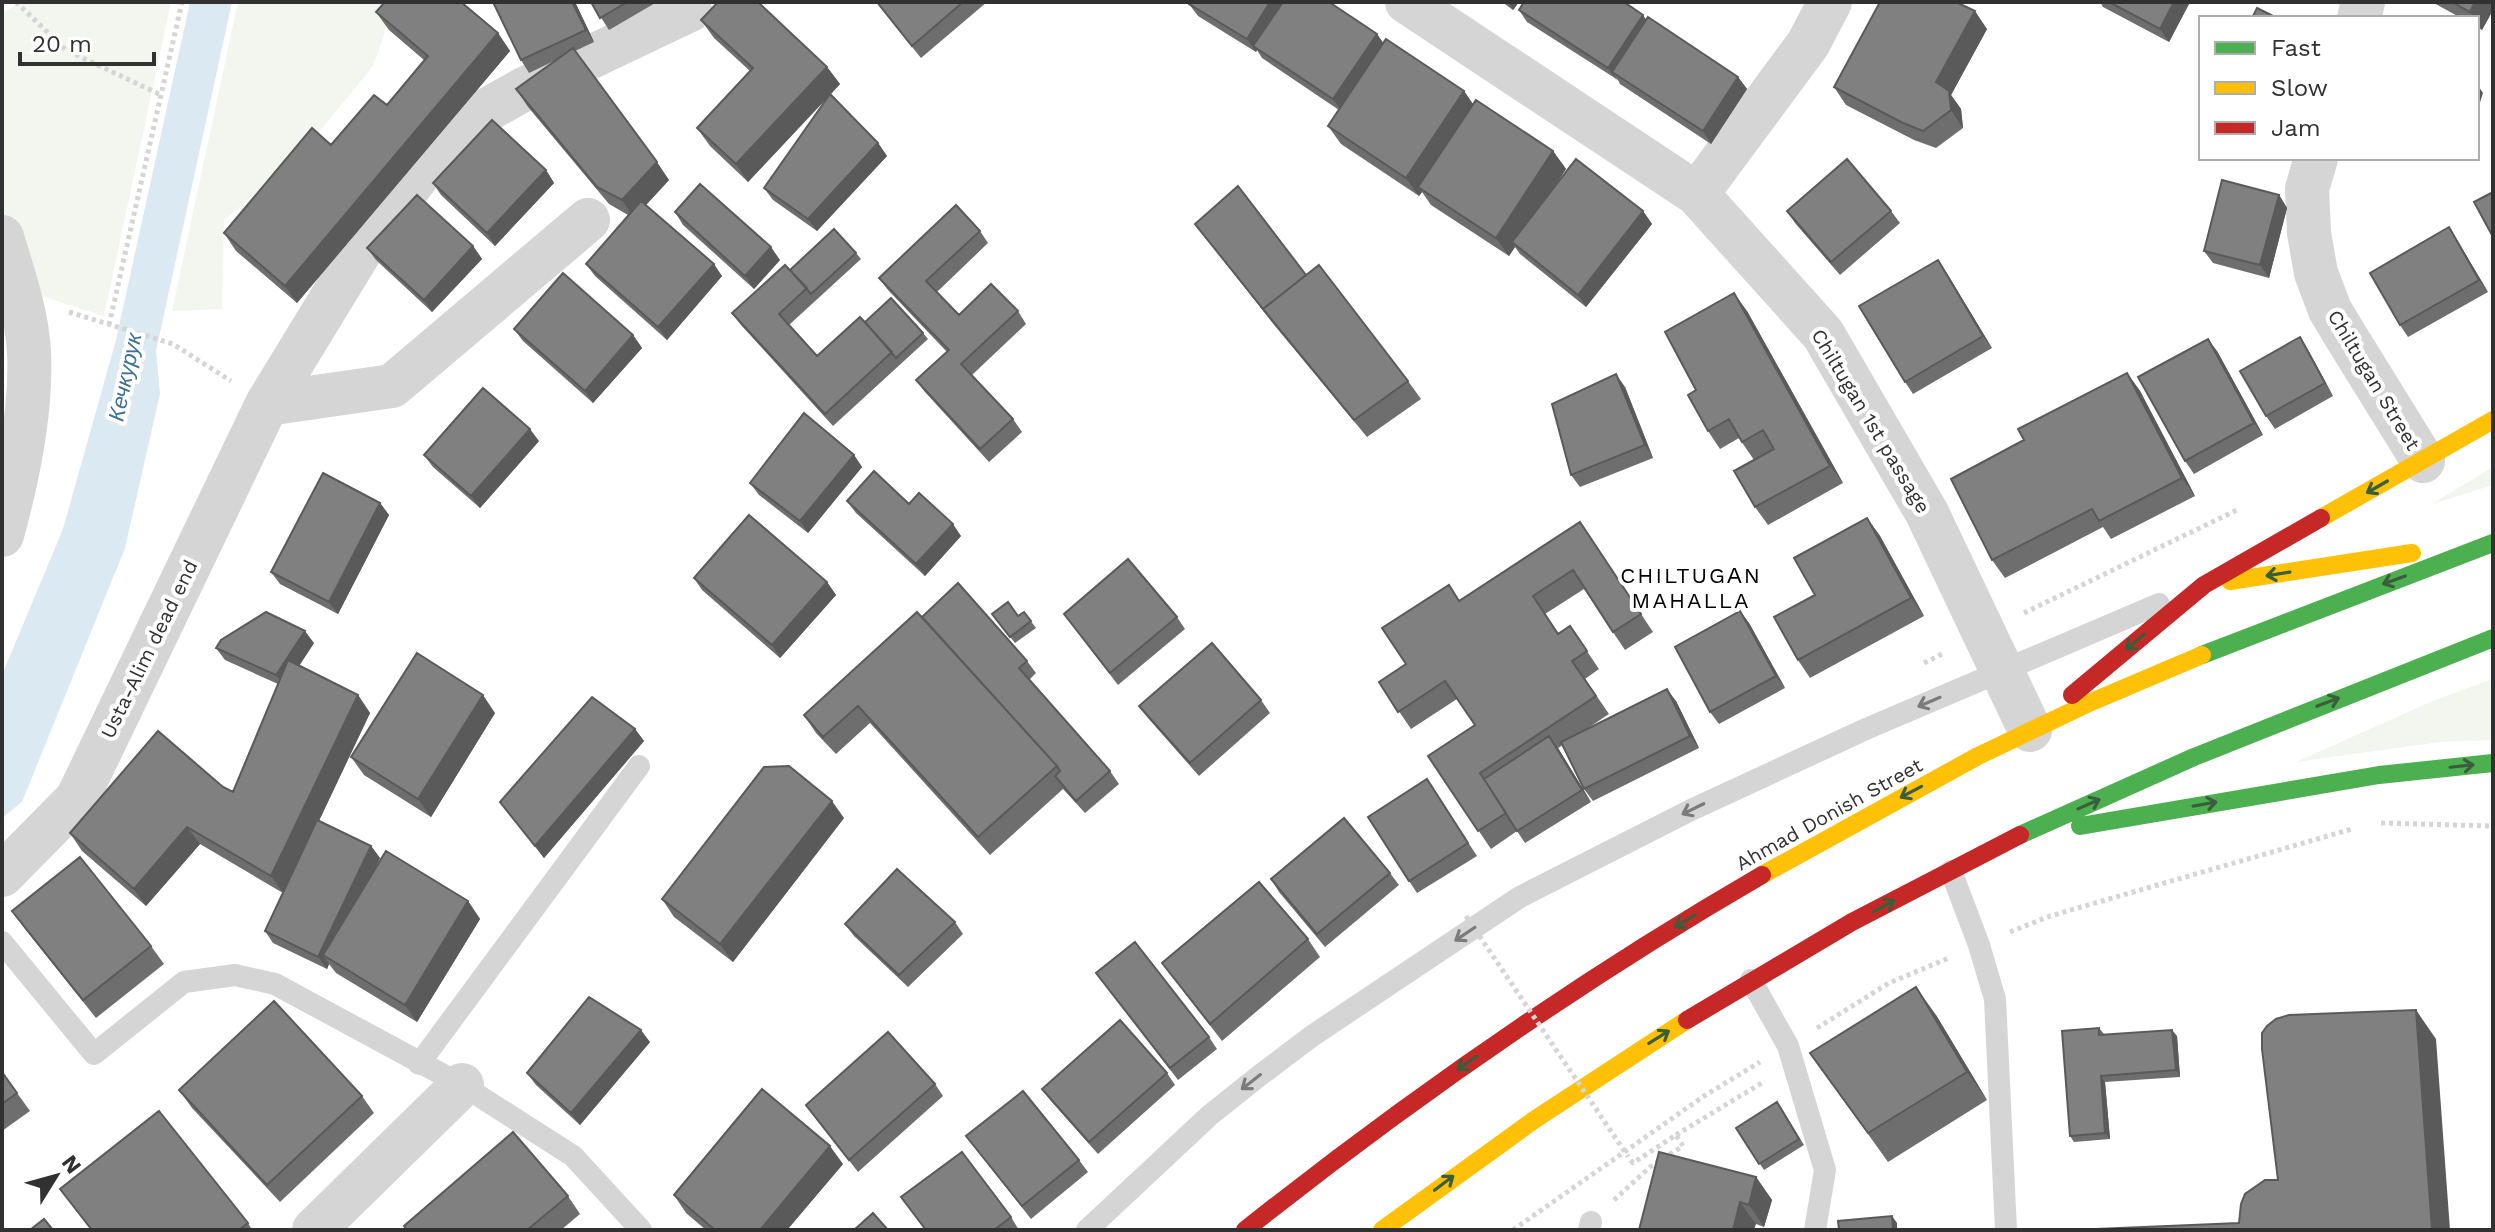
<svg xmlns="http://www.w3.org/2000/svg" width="2495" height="1232" font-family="'Work Sans',sans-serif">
	<rect width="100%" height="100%" fill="#fff"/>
	<path fill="#f2f6ee" d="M21 2H171L104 316 25 291 2 212V13Z
		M238 2H395L373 66 298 158 224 220 222 309 172 311Z
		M2493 467V485L2432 504Z
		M2493 679V740L2440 742 2296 762 2435 700Z"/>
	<path fill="#dbe9f3" d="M190 2H232L156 351 160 394 125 548 22 802 2 818V675L63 529 116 340Z"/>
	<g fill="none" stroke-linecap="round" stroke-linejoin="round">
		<path stroke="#d5d5d5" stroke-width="5" stroke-dasharray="4 4" stroke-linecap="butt" d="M16 2 66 50 161 95
			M69 312 173 344 231 381
			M109 325 182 2
			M2024 613 2239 509
			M1924 663 1944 653
			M2381 823 2493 826
			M2010 932 2050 916 2352 829
			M1817 1028 1889 983 1949 958
			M1676 1135 1765 1081
			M1614 1200 1650 1167 1683 1146 1676 1135 1633 1163 1627 1155
			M1513 1230 1704 1096 1760 1062"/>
		<path stroke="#d5d5d5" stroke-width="22" d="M1951 871 1979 945 1995 999 2006 1230
			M2 942 94 1054 184 982 235 975 275 984 462 1085 573 1156 641 1230
			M1751 980 1788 1046 1825 1170 1815 1230
			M419 1064 639 766
			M1087 1230 1210 1115 1259 1076 1312 1036 1520 897 1691 810 1866 729 2159 604
			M1589 1230 1591 1222"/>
		<path stroke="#d5d5d5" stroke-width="44" d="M1407 2 1697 194 1823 334 1927 513 2030 730
			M2359 18 2363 2
			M2316 158 2307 189 2309 233 2316 273 2330 310 2345 335 2423 461
			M1697 194 1808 44 1830 2
			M2 237C13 274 27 313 29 352 32 412 18 477 2 535
			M267 404 392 386 588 220
			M2 875 77 799 267 404 364 245 455 128 526 88 690 10
			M314 1230 462 1085"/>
		<path stroke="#4caf50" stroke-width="18" d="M2202 655 2493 543
			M2080 826 2379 775 2493 763
			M2020 835 2194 757 2493 638"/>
		<path stroke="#ffc107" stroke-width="18" d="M2321 518 2493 420
			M2230 581 2412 553
			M1762 875 1978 756 2089 703 2202 655
			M1382 1230 1534 1120 1687 1020"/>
		<path stroke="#c62828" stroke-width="18" d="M2072 695 2204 585 2321 518
			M1687 1020 1852 922 2020 835
			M1245 1230C1409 1100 1581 980 1762 875"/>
		<path stroke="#d5d5d5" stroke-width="5" stroke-dasharray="4 4" stroke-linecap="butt" d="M1466 916 1627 1155"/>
	</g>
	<path fill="#6e6e6e" d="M493 2H575L594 42 575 51 669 180 646 205 722 276 667 340 595 276 586 264 628 215 609 204 528 107 516 89 556 60 529 73 521 60Z
		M591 2H657L609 30Z
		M876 2H987L921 58Z
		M1502 2H1519L1513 10Z
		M2100 2H2190L2169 42 2103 7Z
		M2432 2H2493V10L2482 30 2477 27V18H2461Z
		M1189 4 1377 34 1383 43 1464 91 1473 104 1553 151 1566 169 1552 190 1643 211 1652 224 1586 307 1520 254 1515 247 1509 256 1431 205 1422 192 1419 196 1341 144 1328 126 1339 110 1262 58 1257 50 1256 52 1198 16Z
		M1519 10 1646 19 1738 77 1747 89 1711 144 1620 84 1618 80 1527 22Z
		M376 12 498 33 510 51 297 303 236 251 224 233 331 145 387 105 424 60 389 30Z
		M701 20 827 67 840 84 831 94 878 143 887 156 817 231 773 200 764 188 828 97 748 182 710 146 697 128 750 71 714 38Z
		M1987 29 1951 95 1961 109 1963 128 1936 148 1914 140 1846 105 1834 87Z
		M546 170 554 183 495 246 441 195 433 183Z
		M2279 195 2287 208 2269 278 2213 263 2204 251Z
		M1787 211H1891L1900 223 1840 275 1795 223Z
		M675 212 780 260 754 289 683 225Z
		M1195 224 1306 275 1408 381 1421 399 1367 437 1275 326Z
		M980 231 988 243 937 292 959 315 1018 311 1026 324 972 375 1013 419 1022 432 989 462 925 392 916 380 947 352 888 290 879 278Z
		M2457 240 2488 292 2408 337 2400 325Z
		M473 246 482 259 432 312 376 260 367 248Z
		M856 253 861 259 789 325 817 356 865 322 923 333 928 339 833 426 741 325 732 313 790 270Z
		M1946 272 1992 348 1913 394 1905 382Z
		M1747 311 1843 483 1768 525 1755 507 1754 460 1739 438 1720 449 1708 431 1696 390Z
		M514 329 633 335 642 348 593 403 523 341Z
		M2308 350 2333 396 2275 429 2266 416Z
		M2217 351 2263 435 2194 474 2185 461Z
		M2127 373 2140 391 2195 496 2111 539 2103 527 2005 578 1992 560 2024 440Z
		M1625 387 1653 458 1580 487 1571 475Z
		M539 441 480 508 433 467 424 455Z
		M854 455 862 467 808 533 759 495 750 483Z
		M847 501 909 504 961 536 925 576 856 513Z
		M380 503 389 515 338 614 280 584 271 572Z
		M1867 518 1880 536 1924 616 1810 678 1798 660 1815 595Z
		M1592 540 1653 632 1625 650 1584 589 1545 614 1558 633 1570 626 1599 669 1585 679 1609 714 1582 732 1676 701 1699 748 1593 801 1584 789 1563 745 1558 748 1591 802 1525 843 1517 831 1491 849 1428 756 1475 725 1457 699 1411 729 1379 682 1406 664 1460 601Z
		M694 578 827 582 836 595 780 658 702 590Z
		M1740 611 1749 623 1785 688 1719 724 1710 712Z
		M1024 612 1036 628 1015 643 992 614 1018 616Z
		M1064 614 1177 617 1185 629 1118 685Z
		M922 617 1027 661 1036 673 1029 680 1110 771 1119 784 1085 813 1063 789 990 855 870 723 836 754 816 733 804 715Z
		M314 643 299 666 358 695 370 713 319 821 371 846 380 858 372 874 468 901 480 919 417 1022 336 973 329 964 327 969 273 943 265 931 283 893 200 844 146 906 82 851 70 833 223 787 233 792 278 684 225 660 216 648Z
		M1261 700 1270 713 1199 776 1148 718 1139 706Z
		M495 713 431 817 364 775 351 757Z
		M635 729 644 741 544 858 500 802Z
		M1427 779 1477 856 1417 893 1409 881Z
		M844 818 733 962 674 917 662 899Z
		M1390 873 1399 885 1325 947 1279 892 1271 879Z
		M12 911 151 946 164 964 96 1018 25 929Z
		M955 922 963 934 908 987 854 936 845 924Z
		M1308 939 1320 957 1222 1041 1162 963Z
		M1096 973 1209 1037 1217 1049 1178 1080Z
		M1936 1015 1987 1100 1888 1162 1810 1053Z
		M2099 1028 2104 1034 2177 1036 2180 1077 2105 1082 2110 1139 2074 1142 2070 1136Z
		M650 1042 580 1125 536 1085 527 1073Z
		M2 1072 30 1111 2 1131Z
		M1167 1073 1175 1085 1098 1154 1051 1101 1042 1089Z
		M935 1084 943 1096 858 1172 806 1105Z
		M179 1090 362 1096 374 1113 280 1202 192 1108Z
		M1782 1109 1804 1145 1764 1170 1736 1128Z
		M966 1136 1079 1160 1088 1172 1031 1219Z
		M843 1164 787 1230H706L686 1213 674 1195Z
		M1756 1177 1772 1200 1764 1227 1756 1224 1639 1230Z
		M60 1189 248 1223 252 1230H91Z
		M568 1196 580 1214 561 1230H407Z
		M1011 1217 1019 1230H925Z"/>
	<path fill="#5a5a5a" d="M572 2H575L594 42 586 30Z
		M1270 2H1286L1253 46 1257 50 1256 52 1247 39Z
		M1508 2H1519L1513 10Z
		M2174 2H2190L2169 42 2160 29Z
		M2475 2H2493V10L2482 30 2477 22V18H2474L2470 12Z
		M1975 11 1987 29 1951 95 1961 109 1963 128 1951 110 1936 82Z
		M1643 15 1651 27 1612 72 1617 81 1608 68Z
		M498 33 510 51 297 303 285 286Z
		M1377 34 1386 47 1342 111 1333 99Z
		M827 67 840 84 748 182 736 164Z
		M1738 77 1747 89 1711 144 1703 131Z
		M2477 84 2483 93 2477 112Z
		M1464 91 1476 109 1418 187 1422 192 1419 196 1406 178Z
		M878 143 887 156 817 231 808 219Z
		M1553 151 1566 169 1516 245 1512 242 1515 247 1509 256 1496 238Z
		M657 162 669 180 634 218 622 200Z
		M546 170 554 183 495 246 487 233Z
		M2279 195 2287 208 2269 278 2260 265Z
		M1643 211 1652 224 1586 307 1578 295Z
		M2449 227 2457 240 2488 292 2479 280Z
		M473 246 482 259 432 312 424 300Z
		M771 247 780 260 754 289 745 276Z
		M1938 260 1946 272 1992 348 1983 336Z
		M714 264 722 276 667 340 658 327Z
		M1734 293 1747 311 1843 483 1830 466Z
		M633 335 642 348 593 403 585 391Z
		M2300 337 2308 350 2333 396 2325 383Z
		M2208 339 2217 351 2263 435 2254 423Z
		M2127 373 2140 391 2195 496 2182 478Z
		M1616 374 1625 387 1653 458 1645 445Z
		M530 429 539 441 480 508 471 496Z
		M854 455 862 467 808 533 800 521Z
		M380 503 389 515 338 614 329 602Z
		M1867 518 1880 536 1924 616 1911 598Z
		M953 524 961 536 925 576 916 564Z
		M827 582 836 595 780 658 772 645Z
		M1740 611 1749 623 1785 688 1776 676Z
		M305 631 314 643 285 687 276 675Z
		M1667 689 1676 701 1699 748 1690 736Z
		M358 695 370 713 284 894 271 876Z
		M483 695 495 713 431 817 418 799Z
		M635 729 644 741 544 858 535 846Z
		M1549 736 1558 748 1591 802 1582 790Z
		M832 801 844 818 733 962 720 944Z
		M187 827 200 844 146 906 134 889Z
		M371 846 380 858 331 960 323 955 329 964 327 969 318 957Z
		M468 901 480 919 417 1022 405 1005Z
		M1916 987 1936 1015 1987 1100 1967 1072Z
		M2416 1010 2436 1039 2450 1230H2432Z
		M641 1030 650 1042 580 1125 571 1113Z
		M2172 1030 2177 1036 2180 1077 2176 1070Z
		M2101 1076 2105 1082 2110 1139 2105 1133Z
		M830 1146 843 1164 787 1230H760Z
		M1756 1177 1772 1200 1764 1227 1749 1205Z
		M1740 1202 1756 1224 1754 1230H1733Z
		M1892 1216 1897 1223V1230H1893Z"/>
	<path fill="#808080" stroke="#5a5a5a" stroke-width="2" d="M385 2H461L498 33 285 286 224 233 312 128 331 145 374 95 387 105 428 56 376 12Z
		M493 2H572L586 30 521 60Z
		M591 2H627L600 18Z
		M718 2H758L827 67 736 164 697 128 753 68 701 20Z
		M877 2H963L912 46Z
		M1190 2H1270L1247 39 1189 4Z
		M1283 2H1329L1377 34 1333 99 1253 46Z
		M1524 2H1624L1643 15 1608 68 1519 10Z
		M1880 2H1956L1975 11 1936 82 1949 91 1951 110 1923 131 1901 122 1834 87Z
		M2109 2H2174L2160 29Z
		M2452 2H2475L2470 12Z
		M2257 8 2277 18H2252Z
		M1648 17 1738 77 1703 131 1612 72Z
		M1386 39 1464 91 1406 178 1328 126Z
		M573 48 657 162 622 200 597 187 516 89Z
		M830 94 878 143 808 219 764 188Z
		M1476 100 1553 151 1496 238 1418 187Z
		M492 120 546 170 487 233 433 183Z
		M1576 159 1643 211 1578 295 1512 242Z
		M1847 159 1891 211 1831 262 1787 211Z
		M2222 180 2279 195 2260 265 2204 251Z
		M700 184 771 247 745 276 675 212Z
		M1238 186 1306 275 1263 309 1267 314 1195 224Z
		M2493 192V237L2474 202Z
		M417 195 473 246 424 300 367 248Z
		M641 201 714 264 658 327 586 264Z
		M956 205 980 231 926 281 959 315 991 284 1018 311 961 364 1013 419 980 449 916 380 949 350 879 278Z
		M2449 227 2479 280 2400 325 2370 273Z
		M834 229 856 253 811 294 790 270Z
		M1938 260 1983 336 1905 382 1859 306Z
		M785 265 807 288 779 314 817 356 860 317 892 352 825 414 732 313Z
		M1319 265 1408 381 1354 420 1263 309Z
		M563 273 633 335 585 391 514 329Z
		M1734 293 1830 466 1755 507 1734 471 1774 449 1763 430 1742 442 1729 419 1708 431 1688 395 1696 390 1665 332Z
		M891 298 923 333 896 358 865 322Z
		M2300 337 2325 383 2266 416 2240 371Z
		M2208 339 2254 423 2185 461 2138 377Z
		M2127 373 2182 478 2099 521 2092 509 1992 560 1951 479 2024 440 2018 429Z
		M1616 374 1645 445 1571 475 1552 404Z
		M483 388 530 429 471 496 424 455Z
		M804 413 854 455 800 521 750 483Z
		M874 471 909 504 919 493 953 524 916 564 847 501Z
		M323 473 380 503 329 602 271 572Z
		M749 515 827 582 772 645 694 578Z
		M1867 518 1911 598 1798 660 1774 617 1815 595 1794 558Z
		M1580 522 1641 614 1613 632 1573 570 1533 596 1558 634 1570 626 1587 651 1572 661 1596 696 1480 773 1506 813 1478 831 1428 756 1475 725 1445 681 1398 712 1379 682 1406 664 1382 628 1449 585 1459 601Z
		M1128 559 1177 617 1110 673 1064 614Z
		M958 583 1027 661 1019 668 1110 771 1076 801 1055 776 1060 771 1057 766 922 617Z
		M1008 602 1018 616 1024 612 1031 621 1010 637 992 614Z
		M1740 611 1776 676 1710 712 1675 647Z
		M266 612 305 631 276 675 216 648 221 640Z
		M917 612 1057 766 978 837 858 706 823 737 804 715Z
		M1212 643 1261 700 1190 763 1139 706Z
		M417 653 483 695 418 799 351 757Z
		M288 660 358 695 271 876 187 827 134 889 70 833 158 731 223 787 233 792Z
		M1667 689 1690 736 1584 789 1561 742Z
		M592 697 635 729 535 846 500 802Z
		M1549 736 1582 790 1517 831 1484 779Z
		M789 766 832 801 720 944 662 899 764 767Z
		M1427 779 1468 843 1409 881 1368 817Z
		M1344 818 1390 873 1317 934 1271 879Z
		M317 820 371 846 318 957 265 931Z
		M386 851 468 901 405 1005 323 955Z
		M80 857 151 946 83 1000 12 911Z
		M897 869 955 922 899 975 845 924Z
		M1259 882 1308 939 1210 1024 1162 963Z
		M1135 942 1209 1037 1170 1068 1096 973Z
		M1916 987 1967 1072 1868 1133 1810 1053Z
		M589 997 641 1030 571 1113 527 1073Z
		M274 1001 362 1096 267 1185 179 1090Z
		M2416 1010 2432 1230H2072L2239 1223 2241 1204 2245 1194 2265 1180H2278L2262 1049V1033L2267 1026 2276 1019 2289 1015Z
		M1120 1020 1167 1073 1089 1142 1042 1089Z
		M2099 1028V1035L2172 1030 2176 1070 2101 1076 2105 1133 2070 1136 2062 1031Z
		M888 1032 935 1084 849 1160 806 1105Z
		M2 1072 17 1093 2 1104Z
		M762 1089 830 1146 760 1230H715L674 1195Z
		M1023 1091 1079 1160 1022 1206 966 1136Z
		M1777 1102 1799 1139 1759 1164 1736 1128Z
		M159 1111 248 1223 239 1230H92L60 1189Z
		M513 1132 568 1196 527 1230H407L404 1226Z
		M962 1152 1011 1217 994 1230H926L901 1197Z
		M1659 1152 1756 1177 1749 1205 1740 1202 1733 1230H1639Z
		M873 1213 888 1230H854Z
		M1892 1216 1893 1230H1839L1838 1221Z
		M44 1219 53 1230H30Z"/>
	<defs><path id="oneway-shaft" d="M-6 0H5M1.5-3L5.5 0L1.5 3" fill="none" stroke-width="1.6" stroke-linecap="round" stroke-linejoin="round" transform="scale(2)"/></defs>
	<g stroke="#3a5d3c">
		<use href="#oneway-shaft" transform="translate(2377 487) rotate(150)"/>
		<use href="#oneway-shaft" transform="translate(2278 574) rotate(171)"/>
		<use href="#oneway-shaft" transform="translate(2394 580) rotate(160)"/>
		<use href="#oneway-shaft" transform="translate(2135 642) rotate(140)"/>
		<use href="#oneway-shaft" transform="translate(2328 702) rotate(-21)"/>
		<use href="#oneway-shaft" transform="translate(2462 766) rotate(-6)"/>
		<use href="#oneway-shaft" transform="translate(1911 792) rotate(152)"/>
		<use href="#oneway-shaft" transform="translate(2089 804) rotate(-24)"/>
		<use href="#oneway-shaft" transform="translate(2205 804) rotate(-10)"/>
		<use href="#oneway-shaft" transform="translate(1884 906) rotate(-28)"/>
		<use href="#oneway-shaft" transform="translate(1685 921) rotate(148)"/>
		<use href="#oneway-shaft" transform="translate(1659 1037) rotate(-32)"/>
		<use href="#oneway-shaft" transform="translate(1467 1063) rotate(146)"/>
		<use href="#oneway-shaft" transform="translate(1444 1183) rotate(-37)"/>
	</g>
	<g stroke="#7b7b7b">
		<use href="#oneway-shaft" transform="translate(1929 702) rotate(157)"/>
		<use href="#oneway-shaft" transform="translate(1693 809) rotate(154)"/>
		<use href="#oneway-shaft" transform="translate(1465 934) rotate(146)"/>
		<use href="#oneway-shaft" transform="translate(1251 1082) rotate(142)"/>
	</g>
	<g text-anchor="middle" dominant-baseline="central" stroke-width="8" stroke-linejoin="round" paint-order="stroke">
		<g font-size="20" fill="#313131" stroke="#fff">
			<text transform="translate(2374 380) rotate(59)">Chiltugan Street</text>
			<text transform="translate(1871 421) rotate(59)">Chiltugan 1st passage</text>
			<text transform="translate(149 649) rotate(-64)">Usta-Alim dead end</text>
			<text transform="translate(1829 814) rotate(-29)">Ahmad Donish Street</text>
		</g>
		<g font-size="22" font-style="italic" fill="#3d7196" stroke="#fff">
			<text transform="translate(125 377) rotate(-78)">Кечкурук</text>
		</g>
		<g font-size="22" letter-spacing="2" fill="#000" stroke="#fff">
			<text x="1691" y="575">CHILTUGАN<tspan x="1691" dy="25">MAHALLA</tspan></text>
		</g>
	</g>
	<rect width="2495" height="1232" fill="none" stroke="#313131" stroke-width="8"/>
	<rect x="2199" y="16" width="280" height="144" fill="#ffffff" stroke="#adadad" stroke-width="2"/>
	<rect x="2215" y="42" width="40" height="12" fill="#4caf50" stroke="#adadad" stroke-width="2"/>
	<text x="2271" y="56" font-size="24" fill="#313131">Fast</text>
	<rect x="2215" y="82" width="40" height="12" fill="#ffc107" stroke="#adadad" stroke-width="2"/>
	<text x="2271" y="96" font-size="24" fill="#313131">Slow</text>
	<rect x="2215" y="122" width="40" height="12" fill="#c62828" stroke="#adadad" stroke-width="2"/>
	<text x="2271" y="136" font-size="24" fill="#313131">Jam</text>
	<g transform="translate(56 1176) rotate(53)" stroke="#ffffff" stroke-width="6" paint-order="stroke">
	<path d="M0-6L14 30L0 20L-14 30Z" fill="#313131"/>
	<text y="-12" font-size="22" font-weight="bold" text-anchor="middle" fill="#313131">N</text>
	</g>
	<path d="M20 52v12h134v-12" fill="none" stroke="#313131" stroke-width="4"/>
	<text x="32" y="52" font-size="24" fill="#313131" stroke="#ffffff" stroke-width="6" paint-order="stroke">20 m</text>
</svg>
